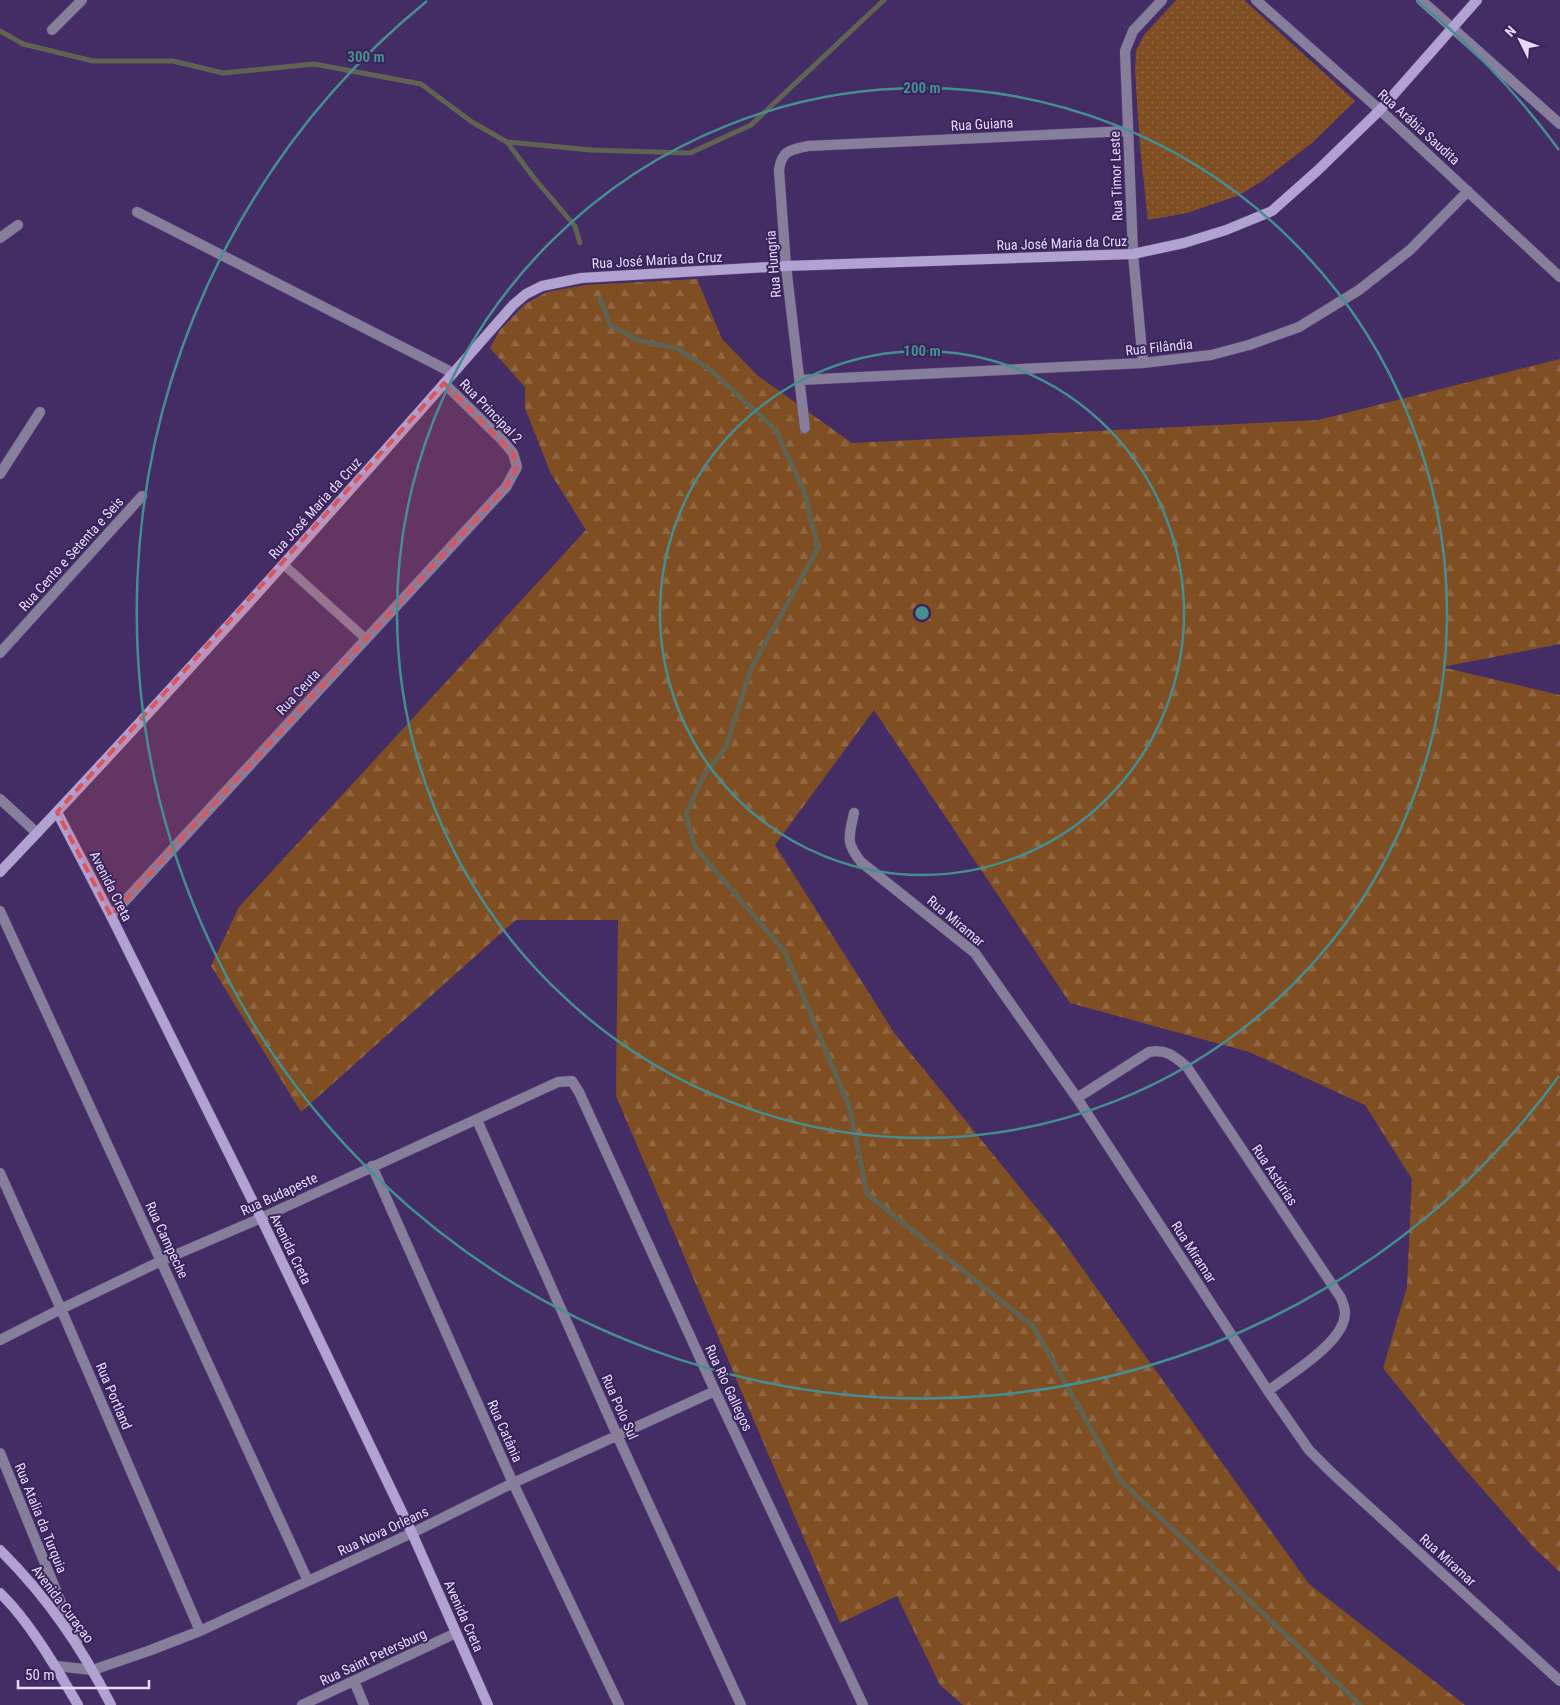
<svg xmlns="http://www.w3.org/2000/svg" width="1560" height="1705" font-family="'Roboto Condensed',sans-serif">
	<defs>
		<pattern id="grass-dots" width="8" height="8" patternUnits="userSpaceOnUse" patternTransform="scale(1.25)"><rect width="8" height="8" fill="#7f4e22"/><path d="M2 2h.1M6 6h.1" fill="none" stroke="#916743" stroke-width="1.8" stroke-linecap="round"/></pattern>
		<pattern id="forest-firs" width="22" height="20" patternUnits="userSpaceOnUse" patternTransform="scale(1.25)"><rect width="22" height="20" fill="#7f4e22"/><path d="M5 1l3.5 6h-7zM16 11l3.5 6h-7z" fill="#916743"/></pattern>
	</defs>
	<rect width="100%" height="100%" fill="#442d65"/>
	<path fill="url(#grass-dots)" d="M1176 0H1244L1355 101 1312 143 1261 182 1237 196 1187 213 1148 220 1140 146 1135 71 1136 51 1144 35Z"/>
	<path fill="url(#forest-firs)" d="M697 279 722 339 758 376 852 443 1318 420 1560 359V644L1442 667 1560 695V1572L1535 1549 1456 1459 1383 1368 1407 1287 1412 1179 1365 1105 1249 1052 1070 1003 874 710 775 845 895 1034 1057 1233 1309 1584 1465 1705H963L940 1685 897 1596 840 1623 616 1096 618 920H516L301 1112 211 966 239 907 586 530 551 474 525 408V387L490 348 500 330 525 304 547 292 585 285Z"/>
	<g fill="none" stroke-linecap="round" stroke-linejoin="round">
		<path stroke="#606351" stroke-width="5" d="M0 31 23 44 93 61H173L223 73 314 64 421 84 472 122 507 142 534 178 575 226 580 243
			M507 142 591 150 690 153 751 125 884 0
			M600 298 610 325 640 341 676 348 708 368 775 429 804 491 818 548 751 669 726 747 704 775 686 815 695 847 785 952 850 1109 867 1194 1033 1326 1120 1480 1361 1705"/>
		<g stroke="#5e497d" stroke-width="10">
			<path id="lane" d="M283 564 366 639"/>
		</g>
		<g stroke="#5e497d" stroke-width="11">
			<path id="street" d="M1256 0 1380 110 1560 277
				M1421 0 1560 124
				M52 30 82 0
				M137 212 453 373
				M0 238 18 225
				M1143 363 1133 254 1125 51 1133 31 1162 0
				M800 380 1143 363 1211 355 1249 345 1299 327 1359 290 1410 250 1468 191
				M805 428 786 266 779 170C782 150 790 150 808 146L1128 131
				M0 474 40 412
				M0 653 142 496
				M0 799 37 833
				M854 813C849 837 845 842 861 862L975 953 1077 1098 1268 1391 1309 1450 1332 1473 1560 1681
				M0 911 308 1581
				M111 916 506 487 517 467 513 453 502 440 444 383
				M1077 1098 1149 1052C1167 1049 1174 1056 1187 1067L1341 1298C1343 1303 1345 1308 1345 1313 1345 1342 1290 1374 1268 1391
				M477 1120 617 1435 741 1705
				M372 1166 513 1483 619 1705
				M0 1173 61 1309 200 1631
				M0 1340 61 1309 161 1261 261 1218 558 1082 572 1081 579 1092 715 1391 863 1705
				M0 1453 77 1642
				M56 1666 93 1670 151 1650 200 1631 412 1533 513 1483 715 1391
				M354 1681 364 1705
				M302 1705 456 1633"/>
		</g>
		<g stroke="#5e497d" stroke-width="11">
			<path id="secondary" d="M57 812 111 916 261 1218 412 1533 488 1705
				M0 872C176 687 345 497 513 305L526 294 542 286 581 278 786 266 1133 254 1184 243 1226 230 1272 211 1317 171 1380 110 1477 0
				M0 1550C47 1597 81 1646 111 1705
				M0 1593C30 1622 57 1669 78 1705"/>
		</g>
		<use href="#lane" stroke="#877e9b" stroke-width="9"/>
		<use href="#street" stroke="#877e9b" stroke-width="10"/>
		<use href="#secondary" stroke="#b2a2d1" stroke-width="10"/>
	</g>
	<path fill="#da555d" fill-opacity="0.2" stroke="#da555d" stroke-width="4" stroke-dasharray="10 6" stroke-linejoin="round" d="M444 383 513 453 517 467 506 487 111 916 57 812Z"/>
	<g fill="none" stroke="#458f92" stroke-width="2.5">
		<circle cx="922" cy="613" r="262"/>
		<circle cx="922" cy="613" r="525"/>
		<path d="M1559 1076A787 787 0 1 1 427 1M1417 1A787 787 0 0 1 1559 150"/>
	</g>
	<g text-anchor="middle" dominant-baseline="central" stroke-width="4" stroke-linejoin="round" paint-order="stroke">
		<g font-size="14" fill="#e6dbfd" stroke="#392359">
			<text transform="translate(982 124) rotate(-3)">Rua Guiana</text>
			<text transform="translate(1419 127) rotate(42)">Rua Arábia Saudita</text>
			<text transform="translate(1116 176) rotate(-92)">Rua Timor Leste</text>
			<text transform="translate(1062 243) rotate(-2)">Rua José Maria da Cruz</text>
			<text transform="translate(657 260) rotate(-3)">Rua José Maria da Cruz</text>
			<text transform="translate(773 264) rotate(-95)">Rua Hungria</text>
			<text transform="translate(1159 347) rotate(-6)">Rua Filândia</text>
			<text transform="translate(491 411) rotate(46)">Rua Principal 2</text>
			<text transform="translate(315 508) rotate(-48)">Rua José Maria da Cruz</text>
			<text transform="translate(71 554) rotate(-48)">Rua Cento e Setenta e Seis</text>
			<text transform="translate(298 692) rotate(-47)">Rua Ceuta</text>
			<text transform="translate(111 886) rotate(63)">Avenida Creta</text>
			<text transform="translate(956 921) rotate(40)">Rua Miramar</text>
			<text transform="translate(1275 1175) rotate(56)">Rua Astúrias</text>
			<text transform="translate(279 1194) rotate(-25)">Rua Budapeste</text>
			<text transform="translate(167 1240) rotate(65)">Rua Campeche</text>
			<text transform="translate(291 1249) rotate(64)">Avenida Creta</text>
			<text transform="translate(1194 1252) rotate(57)">Rua Miramar</text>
			<text transform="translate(729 1388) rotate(65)">Rua Rio Gallegos</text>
			<text transform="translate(114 1396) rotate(67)">Rua Portland</text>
			<text transform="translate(620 1407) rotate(66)">Rua Polo Sul</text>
			<text transform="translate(505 1431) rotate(66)">Rua Catânia</text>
			<text transform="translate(41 1518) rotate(68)">Rua Atalia da Turquia</text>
			<text transform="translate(383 1531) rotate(-25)">Rua Nova Orleans</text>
			<text transform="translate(1448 1560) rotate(42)">Rua Miramar</text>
			<text transform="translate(63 1604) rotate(53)">Avenida Curaçao</text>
			<text transform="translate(464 1616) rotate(66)">Avenida Creta</text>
			<text transform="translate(373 1657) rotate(-25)">Rua Saint Petersburg</text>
		</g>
	</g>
	<circle cx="922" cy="613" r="8" fill="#458f92" stroke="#392359" stroke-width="2.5"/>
	<g font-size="15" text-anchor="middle" font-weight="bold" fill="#458f92" stroke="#392359" stroke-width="4" stroke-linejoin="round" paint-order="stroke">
		<text x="366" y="62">300 m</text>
		<text x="922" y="93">200 m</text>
		<text x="922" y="356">100 m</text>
	</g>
	<g transform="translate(1520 40) rotate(312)" stroke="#392359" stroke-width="4" paint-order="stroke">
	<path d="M0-4L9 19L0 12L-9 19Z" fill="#e6dbfd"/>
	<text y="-8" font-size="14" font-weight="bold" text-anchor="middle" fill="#e6dbfd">N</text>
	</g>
	<path d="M18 1680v8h131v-8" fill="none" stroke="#e6dbfd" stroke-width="2.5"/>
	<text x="25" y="1680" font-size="15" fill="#e6dbfd" stroke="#392359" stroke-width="4" paint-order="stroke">50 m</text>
</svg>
